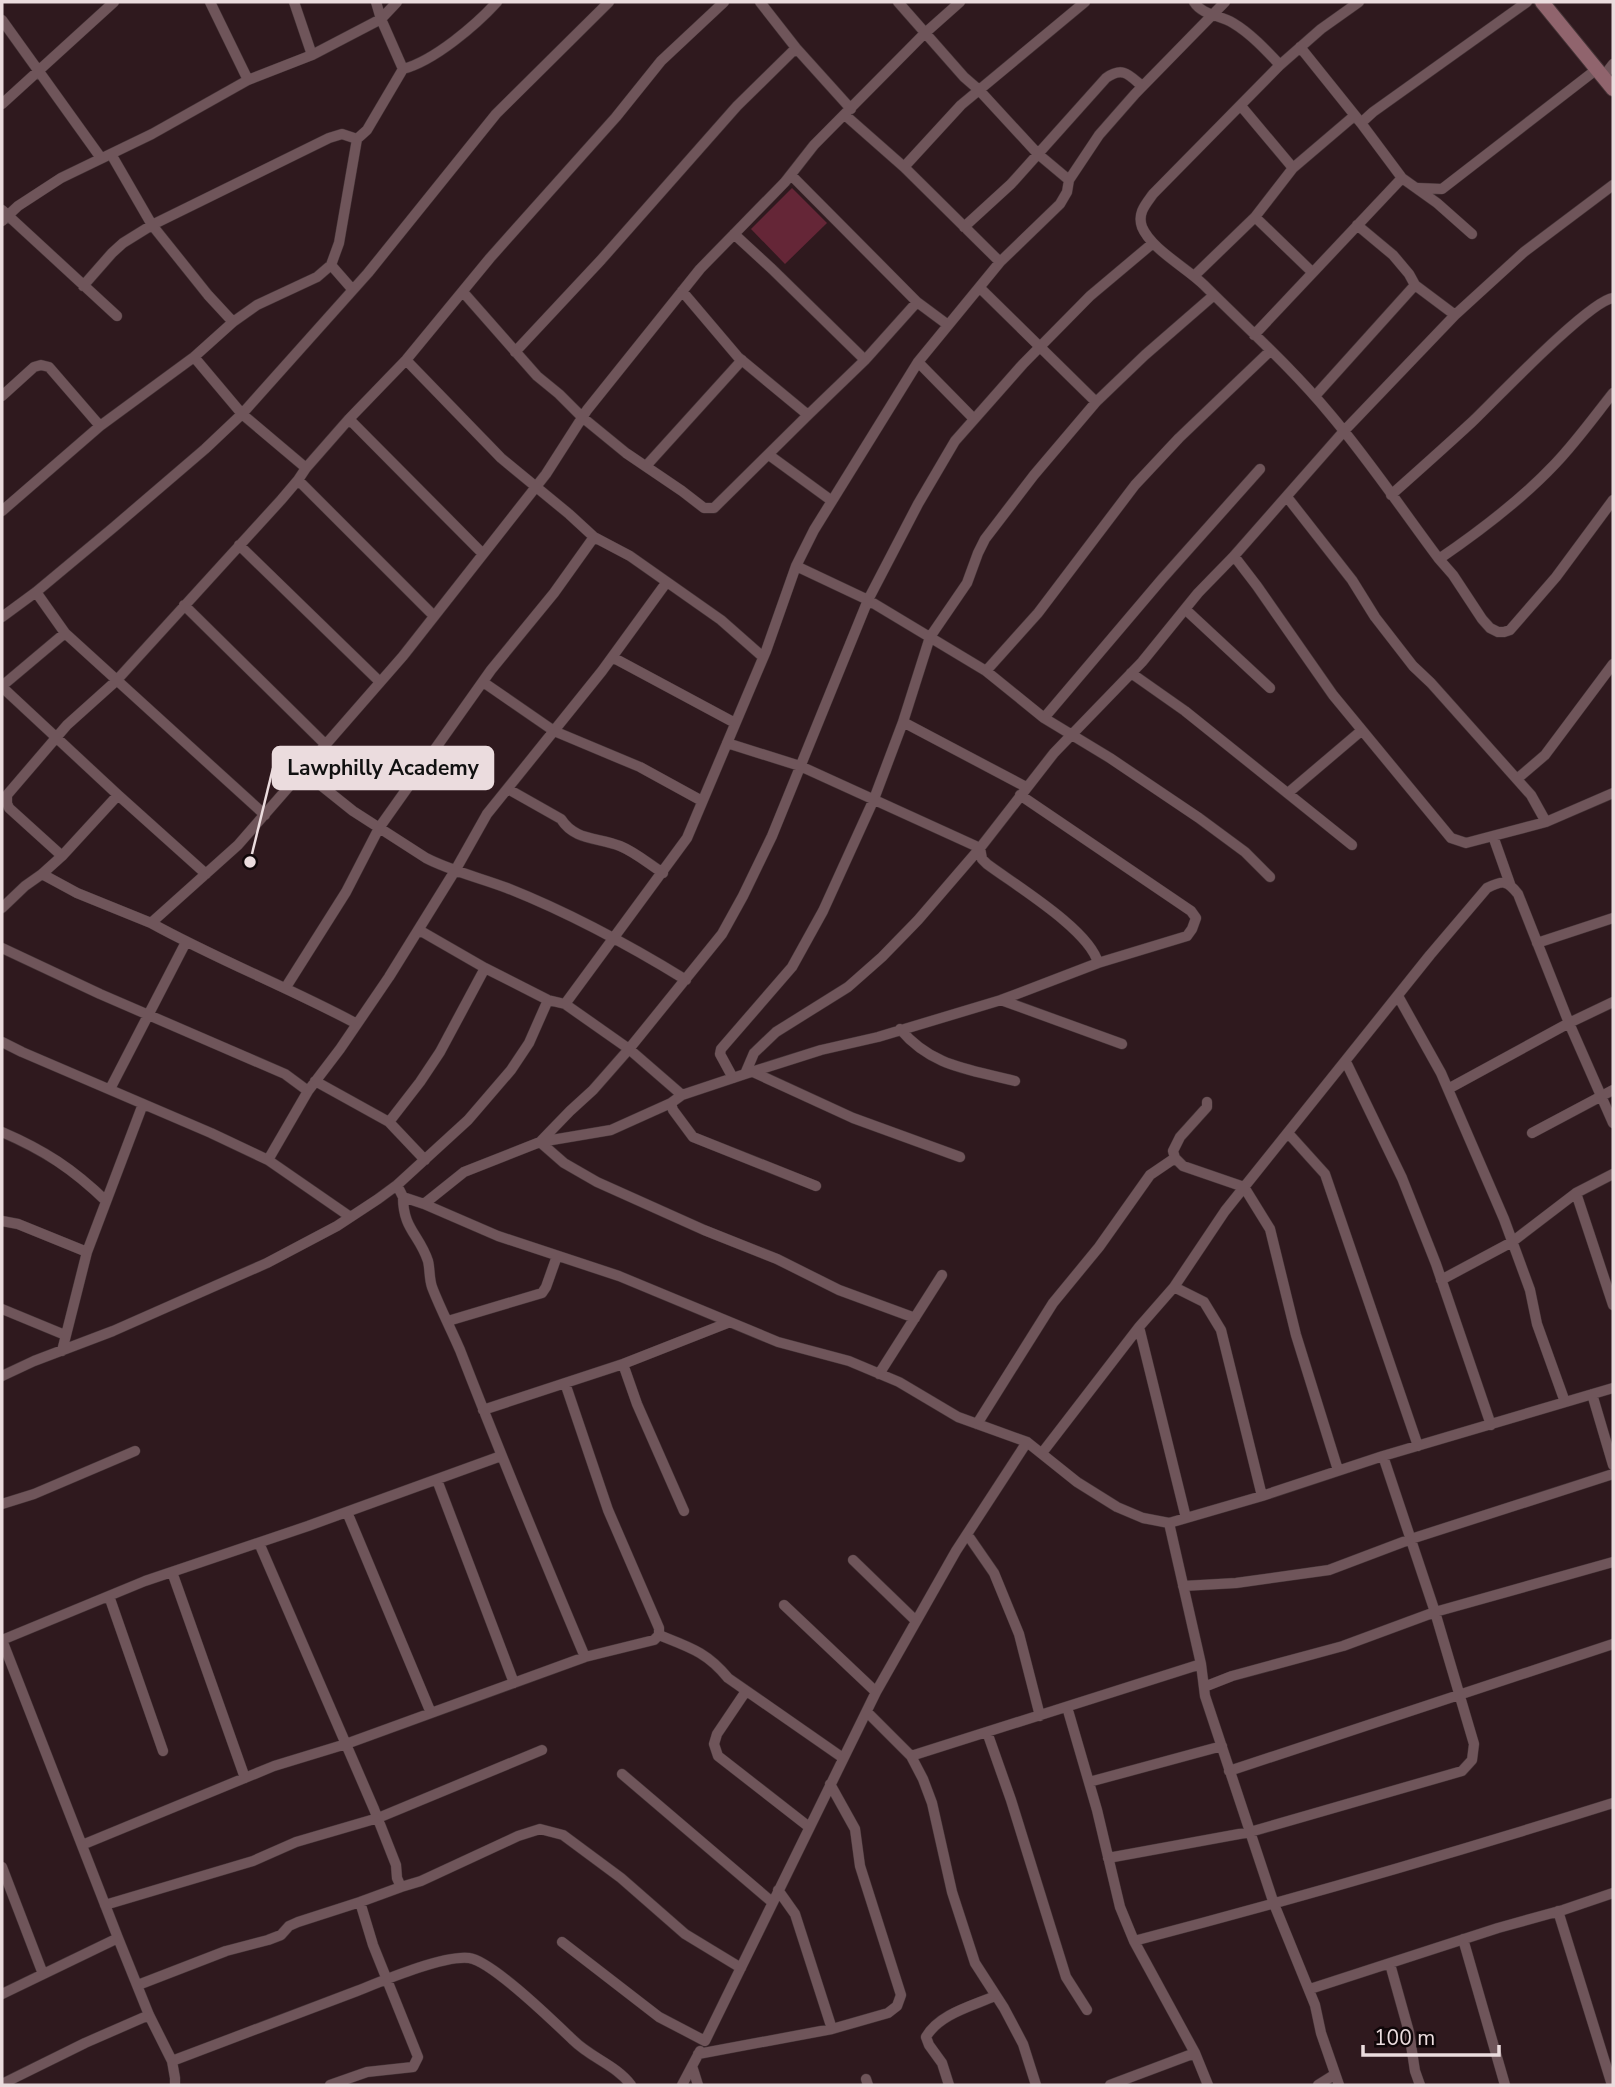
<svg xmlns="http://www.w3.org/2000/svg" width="1615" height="2087" font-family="'Nunito Sans',sans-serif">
	<rect width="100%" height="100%" fill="#2f191e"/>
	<path fill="#652637" d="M792 188 827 223 785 264 751 229Z"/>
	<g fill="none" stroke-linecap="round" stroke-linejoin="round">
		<g stroke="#453437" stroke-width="11">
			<path id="street" d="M210 2 248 80
				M294 2 312 55
				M760 2 796 48 851 109
				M898 2 964 77 979 90 1038 154 1069 180
				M1194 2C1202 15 1220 15 1233 23 1250 33 1266 50 1280 65
				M1359 2 1321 29 1280 65 1153 194C1146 204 1137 213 1142 227 1151 249 1187 268 1204 285 1246 327 1292 368 1330 414 1369 460 1403 511 1439 559L1453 575 1482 619 1490 628 1498 632H1504L1510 630 1556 577 1613 500
				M2 20 101 158
				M1300 47 1361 123 1402 178 1437 203 1472 234
				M403 69C434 61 476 25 497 2
				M1603 77 1613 64
				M2 104 114 2
				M1241 106 1293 168
				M845 115 904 167 1000 262
				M1361 123 1373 112 1527 2
				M111 154 152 225 208 295 233 322
				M904 167 961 105 1085 2
				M791 175 917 302 948 325
				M1418 188 1442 189 1597 69
				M2 210 117 316
				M1255 217 1312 272
				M2 221 18 206 61 178 152 134 248 80 312 55 381 19 397 2
				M1357 225 1393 255 1409 274 1415 285 1455 315
				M964 227 1011 184 1106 78C1123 66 1129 75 1142 86
				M734 234 772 269 865 360
				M1194 276 1255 217 1293 168 1354 116
				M83 286 112 253 123 243 152 225 329 138 342 134 357 139
				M980 288 1096 402
				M352 289 331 265 339 243 357 139 367 130 403 69 381 19 376 2
				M682 291 738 357 808 415
				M463 292 537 376 559 394 582 417 626 453 682 491 704 508H714L719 503 808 415 865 360 917 302
				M1254 335 1402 178
				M515 352 601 260 737 106 796 48
				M194 357 242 414 306 468
				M406 360 501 458 569 514 594 537 630 556 721 620 763 657
				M918 362 974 419
				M2 396 34 367 41 365 49 367 100 426
				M1315 396 1415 285
				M349 419 482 553
				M769 455 832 501
				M646 466 742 360
				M298 480 434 616
				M1391 495C1418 471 1445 447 1472 422 1495 400 1589 301 1613 298
				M1287 497 1352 580 1375 617 1413 666 1431 683 1531 795 1546 822
				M2 511 100 426 194 357 233 322 257 305 317 277 331 265
				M239 545 380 682
				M1234 556 1257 586 1333 695 1451 838 1466 843 1546 822 1613 793
				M1439 559C1480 531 1521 500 1555 464 1576 442 1594 417 1613 393
				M796 566 868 600 986 671 1044 718 1110 758 1199 818 1245 852 1270 877
				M36 592 65 633 265 815
				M184 605 326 745
				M1185 609 1270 688
				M2 617 36 592 114 527 205 449 242 414 368 273 496 114 609 2
				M612 657 735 723
				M986 671 1038 613 1135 485 1179 438 1270 351
				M1131 673 1185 711 1352 845
				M483 682 554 731 640 767 702 801
				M2 686 65 633
				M2 687 118 795 206 874
				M1044 718 1162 579 1260 469
				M903 722 1026 787
				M727 743 800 766 980 848 982 859 987 864C1015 885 1090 930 1098 963
				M303 771 353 811 426 858C451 871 481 878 507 888 570 913 629 945 686 980
				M1517 779 1545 755 1613 664
				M508 789 561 819C575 841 598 837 620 846 635 852 649 864 663 873
				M1288 793 1361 731
				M1493 836 1510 884
				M62 856 9 808 7 803V795L67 725 116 681 281 500 298 480 306 468 349 419 406 360 490 258 616 117 661 61 724 2
				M42 874 62 856 118 795
				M2 908 25 886 42 874 77 893 151 923 238 845 403 656 546 474 587 410 700 269 785 182 814 145 924 34 960 2
				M151 923C218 960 290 988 357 1024
				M419 930 485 968 548 1000 565 1004 629 1049 682 1095
				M1537 943 1613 918
				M2 948 100 994 285 1074 308 1091
				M286 987 346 892 379 828 491 670 554 593 594 537
				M1398 996 1441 1073 1504 1219 1530 1290 1537 1324 1565 1402
				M1001 1000 1122 1044
				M565 1004 687 838 766 651 796 566 814 530 918 362 1000 262 1060 204 1067 192 1069 180 1099 135 1135 94 1225 2
				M900 1029C932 1067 969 1069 1015 1081
				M2 1042 22 1052 211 1133 268 1160 349 1216
				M1346 1062 1402 1178 1436 1264 1491 1425
				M753 1072 853 1118 960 1157
				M745 1074 821 1050 878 1037 1001 1000 1098 963 1187 936 1192 929 1196 918 1191 911 1020 795
				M733 1078 720 1054 721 1049 792 967 823 911 874 799 903 722 930 637 967 583 978 553 985 539 1034 475 1096 402 1145 355 1214 295
				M315 1081 389 1122 420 1082 440 1052 485 968
				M110 1089 186 942
				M1448 1089 1569 1023 1613 1002
				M1207 1102V1107L1180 1137 1173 1151 1175 1158 1183 1166 1244 1187 1270 1229 1296 1335 1338 1470
				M671 1103 673 1110 693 1137 816 1186
				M389 1122 425 1160
				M2 1132C44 1150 73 1169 106 1201
				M1288 1133 1325 1174 1418 1446
				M1532 1133 1613 1090
				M268 1160 308 1091 340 1049 389 977 456 869 487 814 602 671 666 583
				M397 1185 403 1197 424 1204 498 1236 619 1276 778 1342 849 1361 899 1382 958 1417 1027 1442 1077 1482 1117 1507 1143 1518 1169 1523 1201 1664 1205 1696 1274 1904 1315 2005 1321 2033 1339 2085
				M1576 1193 1613 1305
				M403 1197C403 1229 419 1234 428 1261 430 1269 429 1278 432 1287 440 1308 451 1329 460 1350 500 1453 542 1555 585 1657
				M424 1204 464 1172 540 1142 611 1130 671 1103 682 1095 745 1074 754 1053 776 1032 848 987 882 957 918 920 980 848 1054 753 1142 662 1198 593 1234 556 1344 431 1455 315 1524 252 1613 185
				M2 1221 18 1224 87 1252
				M1441 1280 1512 1242 1576 1193 1613 1174
				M1174 1287 1204 1302 1221 1330 1262 1496
				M2 1309 65 1335
				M915 1318 839 1290 777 1259 704 1230 597 1182 564 1163 540 1142 570 1111 593 1090 629 1049 722 934 743 896 772 836 868 600 918 504 955 441 1023 364 1090 296 1153 243
				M448 1321 542 1293 546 1287 557 1256
				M1139 1327 1186 1518
				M62 1351 87 1252 143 1104
				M623 1364 637 1404 684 1511
				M879 1374 942 1275
				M2 1376 34 1361 113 1331 267 1263 337 1226 378 1199 397 1185 468 1120 511 1070 529 1043 548 1000
				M1592 1394 1613 1465
				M483 1410 623 1364 730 1322
				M977 1424 1053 1303 1099 1247 1150 1175 1175 1158
				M1042 1453 1139 1327 1174 1287 1225 1211 1430 955 1487 888C1503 880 1507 880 1518 894L1569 1023 1613 1123
				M437 1480 514 1683
				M2 1504 34 1494 135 1451
				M347 1512 431 1713
				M1169 1523 1262 1496 1383 1456 1613 1388
				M967 1534 994 1573 1019 1634 1040 1716
				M853 1560 916 1621
				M172 1572 245 1778
				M1183 1586 1236 1583 1329 1570 1411 1539 1613 1474
				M109 1596 163 1751
				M784 1605 876 1692
				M659 1635C689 1647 707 1652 728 1678L843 1758
				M2 1640 145 1581 308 1526 501 1456
				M2 1640 118 1938 149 2015 172 2061 175 2078V2085
				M1204 1687 1232 1676 1343 1646 1435 1612 1613 1562
				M746 1691 717 1734 714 1744 718 1756 809 1827
				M1067 1707 1097 1810 1120 1907 1134 1941C1295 1899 1454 1853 1613 1803
				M867 1712 911 1756 923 1779 932 1803 952 1892 975 1963 1004 2008 1023 2044 1036 2085
				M987 1732 1011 1800 1066 1977 1087 2010
				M911 1756 1201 1664
				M1229 1771 1613 1644
				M622 1774 772 1902
				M1089 1782 1222 1746
				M82 1845 274 1766 346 1744 585 1657 654 1640 659 1635V1628L608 1510 565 1383
				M1108 1858 1250 1832 1462 1771 1472 1760 1474 1744 1435 1612 1383 1456
				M2 1867 43 1974
				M401 1887 421 1881 518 1836 540 1829 563 1835 621 1878 685 1934 741 1968
				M778 1890 795 1914 832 2029
				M105 1905 253 1861 296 1842 378 1818 542 1750
				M1558 1911 1612 2085
				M1463 1939 1505 2085
				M1134 1941 1195 2053 1208 2085
				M562 1942 659 2017 705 2041 876 1692 956 1551 1027 1442
				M1390 1964 1409 2032 1415 2071 1420 2085
				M138 1985 226 1951 268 1940 281 1935 289 1926 298 1922 360 1902 401 1887 397 1878 396 1865 374 1809 259 1543
				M1310 1989 1498 1928 1563 1910 1613 1893
				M2 1994 118 1938
				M698 2054 832 2029 888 2013 897 2006 901 1995 860 1866 855 1829 830 1784
				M172 2061C233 2038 295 2015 357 1991 382 1981 443 1955 469 1958 492 1961 554 2022 573 2040 591 2058 616 2065 631 2085
				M692 2066 698 2085
				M866 2079 868 2085
				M2 2084 85 2043 149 2015
				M330 2085 367 2072 413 2067 418 2057 373 1945 360 1902
				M682 2085 700 2051
				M949 2085 942 2063 929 2045 926 2037C939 2014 972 2006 995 1996
				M1110 2085 1195 2053
				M1318 2085 1334 2075"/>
		</g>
		<g stroke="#453437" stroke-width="16">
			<path id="secondary" d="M1542 2 1613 89"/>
		</g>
		<use href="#street" stroke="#6f555a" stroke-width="10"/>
		<use href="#secondary" stroke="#90646d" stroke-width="14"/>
	</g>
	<path fill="none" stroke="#ebdcde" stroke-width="2.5" d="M250 862L273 768"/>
	<circle fill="#ebdcde" stroke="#100709" stroke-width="2.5" cx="250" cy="862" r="7"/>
	<rect fill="#ebdcde" stroke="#ebdcde" stroke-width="2.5" x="273" y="747" width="220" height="42" rx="7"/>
	<g font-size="21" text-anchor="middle" font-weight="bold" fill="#111">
		<text x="383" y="775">Lawphilly Academy</text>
	</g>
	<rect width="1615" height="2087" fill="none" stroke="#ebdcde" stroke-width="7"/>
	<path d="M1363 2045v10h136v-10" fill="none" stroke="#ebdcde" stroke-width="3.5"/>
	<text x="1374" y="2045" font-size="21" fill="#ebdcde" stroke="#100709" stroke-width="5" paint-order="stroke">100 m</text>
</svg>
